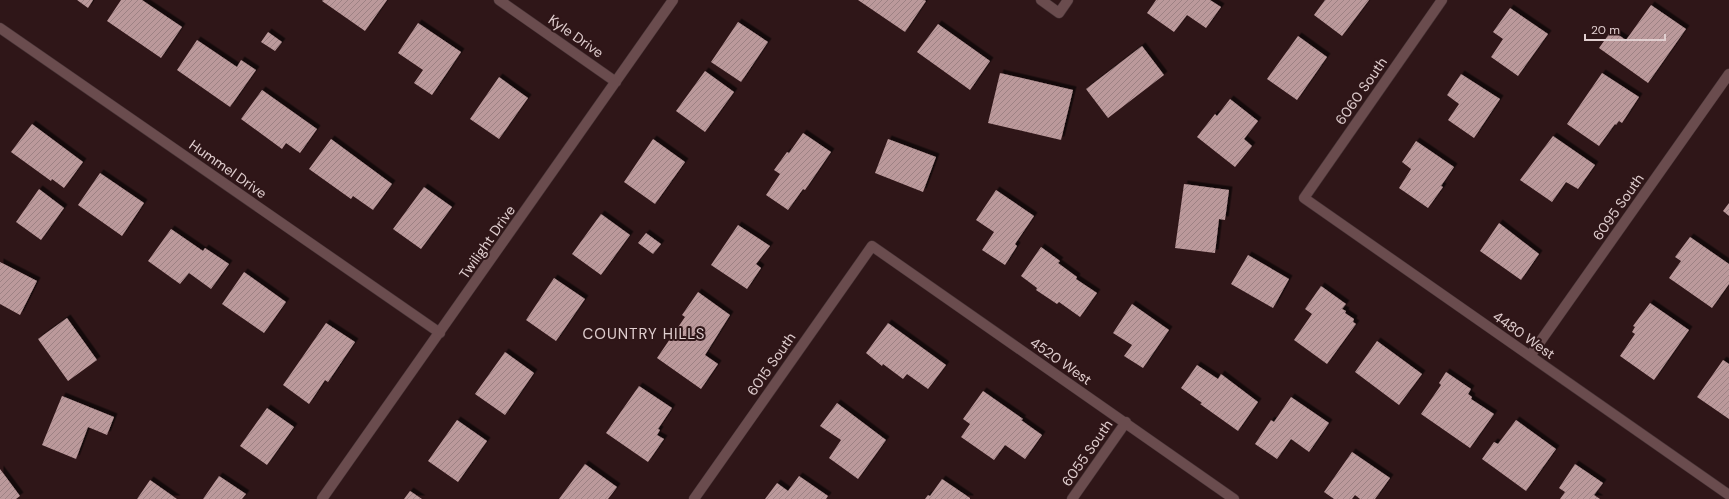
<svg xmlns="http://www.w3.org/2000/svg" width="1729" height="499" font-family="'DM Sans',sans-serif">
	<defs>
		<pattern id="building-hatch" width="6" height="6" patternUnits="userSpaceOnUse"><rect width="6" height="6" fill="#bb999b"/><path d="M-1 1l2-2M0 6l6-6M5 7l2-2" fill="none" stroke="#9d8284"/></pattern>
		<filter id="shadow"><feDropShadow dx="3.5" dy="-3.5" stdDeviation="0" flood-color="#0009"/></filter>
	</defs>
	<rect width="100%" height="100%" fill="#2f1618"/>
	<path fill="url(#building-hatch)" filter="url(#shadow)" d="M77 0H93L88 8Z
		M121 0H142L182 27 161 58 107 21Z
		M323 0H387L365 31 322 1Z
		M858 0H924L926 1 905 32Z
		M1156 0H1210L1221 7 1206 28 1187 15 1174 32 1147 13Z
		M1325 0H1369L1342 36 1314 15Z
		M1651 5 1686 29 1648 83 1599 48 1609 34 1612 35 1614 32 1626 40Z
		M1510 8 1548 34 1518 76 1491 57 1503 39 1493 32Z
		M738 22 768 42 741 82 711 62Z
		M418 23 461 52 432 95 414 83 423 70 398 53Z
		M938 24 990 61 970 90 917 52Z
		M268 32 282 42 275 51 261 42Z
		M1298 36 1327 57 1297 100 1267 79Z
		M197 40 237 67 241 60 256 70 230 107 177 70Z
		M1142 46 1164 75 1108 118 1086 89Z
		M705 71 734 92 705 132 676 111Z
		M1000 73 1073 90 1061 140 988 123Z
		M1602 73 1639 97 1622 123 1619 121 1616 125 1615 124 1599 146 1567 124Z
		M1461 74 1500 99 1474 138 1448 120 1459 104 1447 95Z
		M499 77 528 98 499 139 470 119Z
		M262 90 317 129 300 153 286 143 282 149 241 119Z
		M1230 99 1258 121 1244 139 1252 146 1235 167 1197 137 1215 114 1217 116Z
		M32 124 83 162 64 188 52 179 51 181 11 152Z
		M803 133 831 152 805 190 803 189 788 210 766 195 780 174 774 170 787 152 789 153Z
		M1553 136 1595 165 1578 189 1566 182 1552 202 1520 180Z
		M331 139 392 184 373 210 353 196 351 199 309 169Z
		M653 139 685 162 655 204 624 182Z
		M888 139 936 157 923 192 875 173Z
		M1416 141 1454 167 1441 186 1443 187 1428 208 1399 188 1411 169 1402 162Z
		M100 173 144 203 122 236 78 205Z
		M1184 184 1229 190 1225 220 1219 219 1215 253 1175 248Z
		M424 187 452 207 421 249 393 229Z
		M39 189 64 208 41 240 16 222Z
		M996 190 1034 216 1015 244 1017 246 1005 265 982 250 994 232 976 220Z
		M1729 203V216L1723 211Z
		M601 214 630 235 601 275 572 254Z
		M1499 223 1539 254 1521 280 1480 251Z
		M738 225 770 246 756 264 761 268 747 289 711 265Z
		M171 229 203 251 205 248 229 264 211 289 189 273 180 284 148 261Z
		M646 233 661 244 653 254 638 243Z
		M1690 237 1729 264V284L1712 308 1669 278 1681 261 1675 257Z
		M1041 247 1060 261 1058 263 1077 277 1076 279 1097 293 1080 317 1059 302 1057 304 1036 290 1037 288 1021 276Z
		M1248 255 1289 279 1273 308 1231 284Z
		M0 262 37 281 20 315 0 304Z
		M244 272 286 302 264 333 222 304Z
		M554 278 585 299 556 341 526 320Z
		M1321 286 1346 304 1342 309 1346 311 1345 313 1354 319 1353 322 1356 324 1327 364 1294 340 1312 314 1305 309Z
		M698 292 730 315 705 355 718 364 701 389 657 358 685 317 682 315Z
		M1650 303 1689 330 1654 380 1620 356 1635 334 1632 332 1635 327 1633 326Z
		M1132 304 1169 330 1143 368 1124 356 1132 345 1113 333Z
		M67 318 97 360 68 381 38 339Z
		M326 323 355 342 328 382 325 380 309 404 283 385Z
		M888 323 946 365 928 389 907 374 903 379 883 364 882 366 866 353Z
		M1377 341 1422 374 1399 405 1355 372Z
		M505 352 534 373 505 415 475 394Z
		M1723 360 1729 364V419L1697 397Z
		M1197 365 1218 379 1221 374 1258 402 1238 431 1200 404 1202 403 1181 388Z
		M1446 372 1471 389 1468 394 1472 397 1471 399 1494 414 1470 448 1421 414 1441 385 1439 383Z
		M639 386 672 408 658 429 660 430 657 435 664 439 648 462 606 433Z
		M983 391 1023 419 1021 420 1042 435 1025 459 1005 445 994 460 961 437 970 424 963 419Z
		M62 396 114 417 107 435 88 427 76 459 42 445Z
		M1291 397 1329 423 1309 452 1291 439 1277 459 1255 444 1271 420 1274 422Z
		M837 403 886 440 858 479 829 458 841 440 820 426Z
		M267 408 294 427 267 465 240 446Z
		M457 420 487 441 458 482 428 461Z
		M1516 420 1556 449 1526 491 1482 459 1494 442 1498 444Z
		M1352 452 1390 478 1375 499H1360L1355 495 1352 499H1334L1324 492Z
		M585 464 617 487 608 499H559Z
		M1575 464 1603 483 1594 495 1600 499H1560L1565 492 1559 488Z
		M0 469 20 496 16 499H0Z
		M219 476 246 494 242 499H203Z
		M799 476 828 496 826 499H765L777 483 788 491Z
		M942 479 970 498V499H925L928 495 930 496Z
		M150 480 177 499H137Z
		M410 491 422 499H404Z"/>
	<g fill="none" stroke-linecap="round" stroke-linejoin="round">
		<g stroke="#463335" stroke-width="11">
			<path id="minor" d="M499 0 616 82
				M1041 0 1059 13 1068 0
				M1442 0 1304 198 1729 495
				M0 28 440 333
				M1530 356 1729 74
				M322 499 673 0
				M694 499 872 246 1234 499
				M1072 499 1126 422"/>
		</g>
		<use href="#minor" stroke="#6a4c4e" stroke-width="10"/>
	</g>
	<g text-anchor="middle" dominant-baseline="central" stroke-width="4" stroke-linejoin="round" paint-order="stroke">
		<g font-size="14" fill="#e0cecf" stroke="#2f1618">
			<text transform="translate(576 36) rotate(35)">Kyle Drive</text>
			<text transform="translate(1361 91) rotate(-55)">6060 South</text>
			<text transform="translate(228 169) rotate(35)">Hummel Drive</text>
			<text transform="translate(1618 207) rotate(-55)">6095 South</text>
			<text transform="translate(487 242) rotate(-55)">Twilight Drive</text>
			<text transform="translate(1524 335) rotate(35)">4480 West</text>
			<text transform="translate(1061 361) rotate(35)">4520 West</text>
			<text transform="translate(771 364) rotate(-55)">6015 South</text>
			<text transform="translate(1087 453) rotate(-55)">6055 South</text>
		</g>
		<g font-size="15" letter-spacing="1" fill="#e0cecf" stroke="#2f1618">
			<text x="644" y="334">COUNTRY HILLS</text>
		</g>
	</g>
	<path d="M1585 34v6h80v-6" fill="none" stroke="#e0cecf" stroke-width="2"/>
	<text x="1591" y="34" font-size="12" fill="#e0cecf" stroke="#2f1618" stroke-width="3" paint-order="stroke">20 m</text>
</svg>
